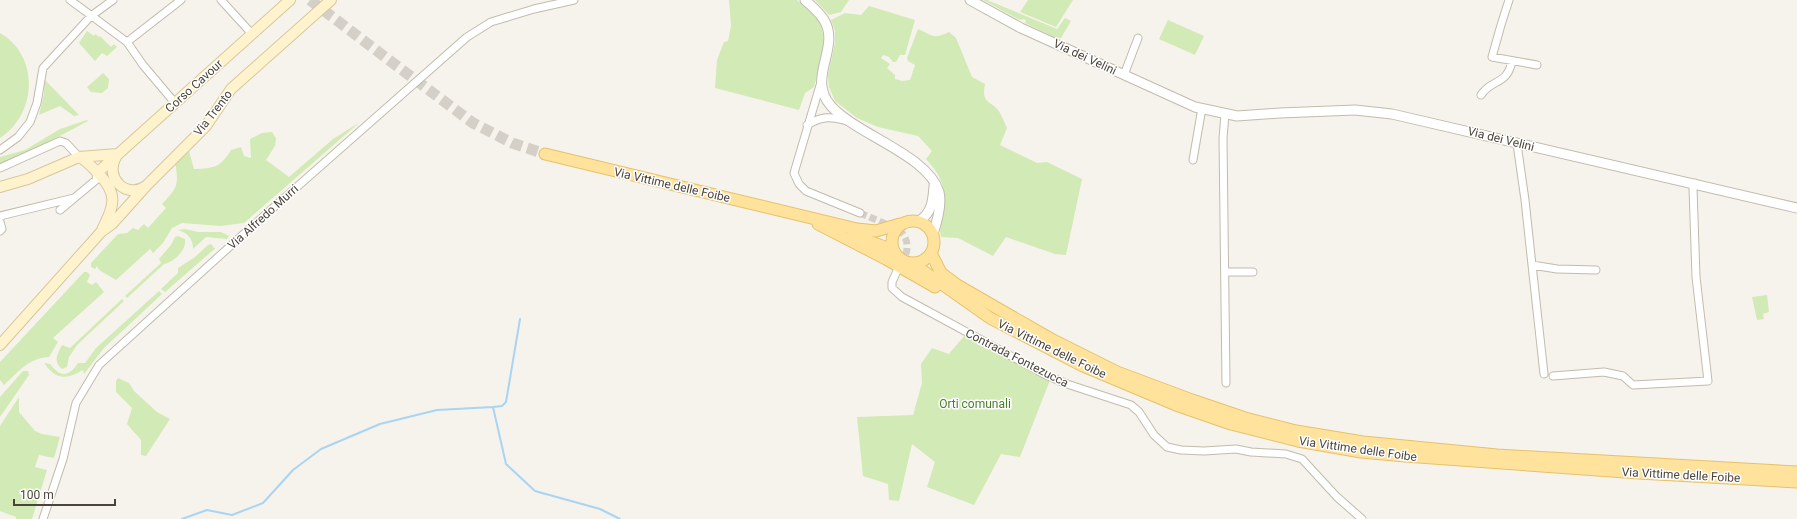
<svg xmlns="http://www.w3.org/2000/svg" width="1797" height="519" font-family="Roboto,sans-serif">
	<rect width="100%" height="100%" fill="#f6f3ec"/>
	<path fill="#d2eab5" d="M729 0H797L816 15 821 25 825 45 814 87 805 93 799 110 715 88 717 60 724 42 728 41 731 26Z
		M815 0H849L841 12 829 15Z
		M983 0H987L1057 29 1065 18 1071 21 1061 38H1056L1025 23 1026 20 1023 19 1020 20Z
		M1028 0H1073L1056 27 1020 12Z
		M869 6 915 20 905 55H900L896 62H893L889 57 883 55 881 58 890 64 887 68 895 75V79L902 81 910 80 915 65 908 61 907 58 918 29C933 35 932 40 949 32L956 38 972 77 985 84C981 106 991 99 1000 113 1003 118 1005 124 1007 128L1000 145 1037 163 1047 162 1082 179 1066 255 1055 254 1006 237 993 256 958 238 941 237C939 228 940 221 942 212 947 188 942 177 926 159L932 151 918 136 878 127 857 118 835 101 829 87 828 75 835 43V31L831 20 845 13 861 15Z
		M1168 20 1204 36 1195 55 1159 39Z
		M87 31 94 36 95 34 99 37 100 36 111 47 114 44 117 47 107 56 102 53 95 61 79 43Z
		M0 33C40 56 37 114 0 138Z
		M103 73 109 79 108 88 102 93 91 92 87 87Z
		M45 80 79 115 74 116 60 106 39 115 44 94Z
		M87 120 88 121 45 144 0 165V157L25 150 60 129Z
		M360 122 244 223 220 226 182 223 172 228 163 243 153 253 150 249 116 280 99 270 97 266 95 269 91 267V263L118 234 127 233 133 228 138 230 144 224 148 228 166 208 162 204C178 187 179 185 175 162L189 151 194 169C214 168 220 168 231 150L241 147 244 156 251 158 250 139 262 133 272 132 276 138 275 146 266 160 289 177 333 139Z
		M185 229 198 232H221L229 236 227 239 206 237 193 249C193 239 188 233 178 230Z
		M178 236 185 239C187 250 174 262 164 264L127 298 125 296 161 263 159 259 171 245 175 237Z
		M211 244 215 249 211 252 165 292 161 289 178 273V268L195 257 208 245Z
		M84 272H87L90 275 87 282 92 285 96 282 104 292 53 338 58 342 49 357C29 358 18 372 4 385L0 380V362Z
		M159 291 162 294 104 348 84 374 83 370C66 380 56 380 44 363L50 364C60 377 68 378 78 363H85L96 348Z
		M1767 295 1769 312 1763 314 1764 319 1757 320 1752 297Z
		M122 299 124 301 77 345 69 357 67 367 62 369C53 361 57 355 62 345L70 348Z
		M965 335 1050 380 1020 457 1001 454 974 505 927 487 935 462 912 444 899 501 889 500 888 484 863 476 857 417 913 415 922 383 921 364 932 348 949 354Z
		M23 371H28L29 375 0 417V397Z
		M118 378 129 383 134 391 157 412 170 419 146 456 141 455V440L127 424 132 408 116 392V381Z
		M19 397V412L35 431 42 434 60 437 54 458 39 455 35 467 47 470 32 519H16V517L0 511V426Z"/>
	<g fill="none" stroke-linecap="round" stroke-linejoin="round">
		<path stroke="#a9d4f2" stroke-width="2" d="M493 407 502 406 506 402 520 319
			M182 519 207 510 232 515 263 503 293 470 321 449 380 424 437 410 493 407 506 464 535 491 600 509 620 519"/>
		<path stroke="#d4d0c8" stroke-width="7" stroke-dasharray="7 3.5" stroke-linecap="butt" d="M860 213 898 229C913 242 907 255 898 270"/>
		<path stroke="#d4d0c8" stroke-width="11" stroke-dasharray="11 5.5" stroke-linecap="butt" d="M310 0 397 66 473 123 512 143 545 154"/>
		<g stroke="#c2bbae" stroke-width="9">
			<path id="minor" d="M70 0 127 42 143 65 175 103
				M221 0 252 34
				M1509 0 1501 25 1492 57 1537 65
				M127 42 181 0
				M1124 75 1138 38
				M821 82 794 173 799 184 806 191 860 213
				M1481 95C1492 78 1507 86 1512 61
				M1225 114 1223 138 1226 383
				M807 125C822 116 831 116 847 121
				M1517 144 1525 200 1532 265 1557 269 1596 270
				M0 150 18 137 30 122 37 103 43 68 91 16 113 0
				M1193 160 1202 108
				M0 168 60 141 66 143 79 157
				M60 210 96 180 97 173
				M0 216 74 198
				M0 222 2 229 0 231
				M1532 265 1544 374
				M897 271 892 282V288L902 297 1046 375 1067 384 1131 405 1139 412 1154 435 1167 447 1181 450 1204 451 1236 449 1251 452 1286 454 1302 459 1337 497 1362 519
				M1226 272H1253
				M1553 376 1604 372 1623 376 1633 385 1708 381 1696 277 1693 188 1695 183
				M43 519 63 459 76 403 99 365 248 230 467 37 491 22 534 9 574 0"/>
		</g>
		<g stroke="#c2bbae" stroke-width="11">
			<path id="tertiary" d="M805 0C812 6 819 12 824 20 841 48 806 78 831 106 857 135 928 155 939 192 942 204 937 222 933 234
				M970 0 1021 28 1195 107 1237 116 1280 113 1355 110 1392 114 1797 208
				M919 221C932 213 933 200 934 186"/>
		</g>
		<g stroke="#d6c79b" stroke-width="12">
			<path id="secondary" d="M79 157C87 161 92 167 98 173 119 195 114 205 102 230
				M116 157C104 177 126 200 146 186
				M97 173 290 0
				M0 187 28 179 79 157 118 154
				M0 345 101 232 112 224 147 185 206 126 231 89 331 0"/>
		</g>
		<g stroke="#e6c16a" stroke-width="13">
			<path id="primary" d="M545 154 857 229 876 231 900 224
				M892 242a21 21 0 1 1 42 0a21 21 0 1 1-42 0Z
				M818 224 886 259 935 287
				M852 235 893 250
				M931 253 941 273 957 285 1051 339 1117 372 1192 400 1245 418 1296 431 1363 442 1497 455 1797 472
				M912 263 990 318 1083 366 1176 405 1231 424 1298 441 1361 452 1405 456 1639 473 1797 482"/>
		</g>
		<use href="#minor" stroke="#fff" stroke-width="7"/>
		<use href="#tertiary" stroke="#fff" stroke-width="9"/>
		<use href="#secondary" stroke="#fff3cd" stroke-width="10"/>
		<use href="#primary" stroke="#ffe39c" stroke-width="11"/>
	</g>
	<g text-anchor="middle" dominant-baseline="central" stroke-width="3" stroke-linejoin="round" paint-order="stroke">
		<g font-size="12" fill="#4b4439" stroke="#fff">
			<text transform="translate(1085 57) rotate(25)">Via dei Velini</text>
			<text transform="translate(194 86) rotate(-42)">Corso Cavour</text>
			<text transform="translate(213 113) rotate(-52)">Via Trento</text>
			<text transform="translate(1501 139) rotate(14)">Via dei Velini</text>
			<text transform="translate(672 185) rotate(13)">Via Vittime delle Foibe</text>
			<text transform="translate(263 217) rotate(-42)">Via Alfredo Murri</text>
			<text transform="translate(1052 349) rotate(26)">Via Vittime delle Foibe</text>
			<text transform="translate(1017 358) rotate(27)">Contrada Fontezucca</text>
			<text transform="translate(1358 449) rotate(8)">Via Vittime delle Foibe</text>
			<text transform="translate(1681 475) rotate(3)">Via Vittime delle Foibe</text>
		</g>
		<g font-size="12" fill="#4a7f2a" stroke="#fff">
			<text x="975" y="404">Orti comunali</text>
		</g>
	</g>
	<path d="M14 499v6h101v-6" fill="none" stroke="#4b4439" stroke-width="2"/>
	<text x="20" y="499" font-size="12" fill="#4b4439" stroke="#ffffff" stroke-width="3" paint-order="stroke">100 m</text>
</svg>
